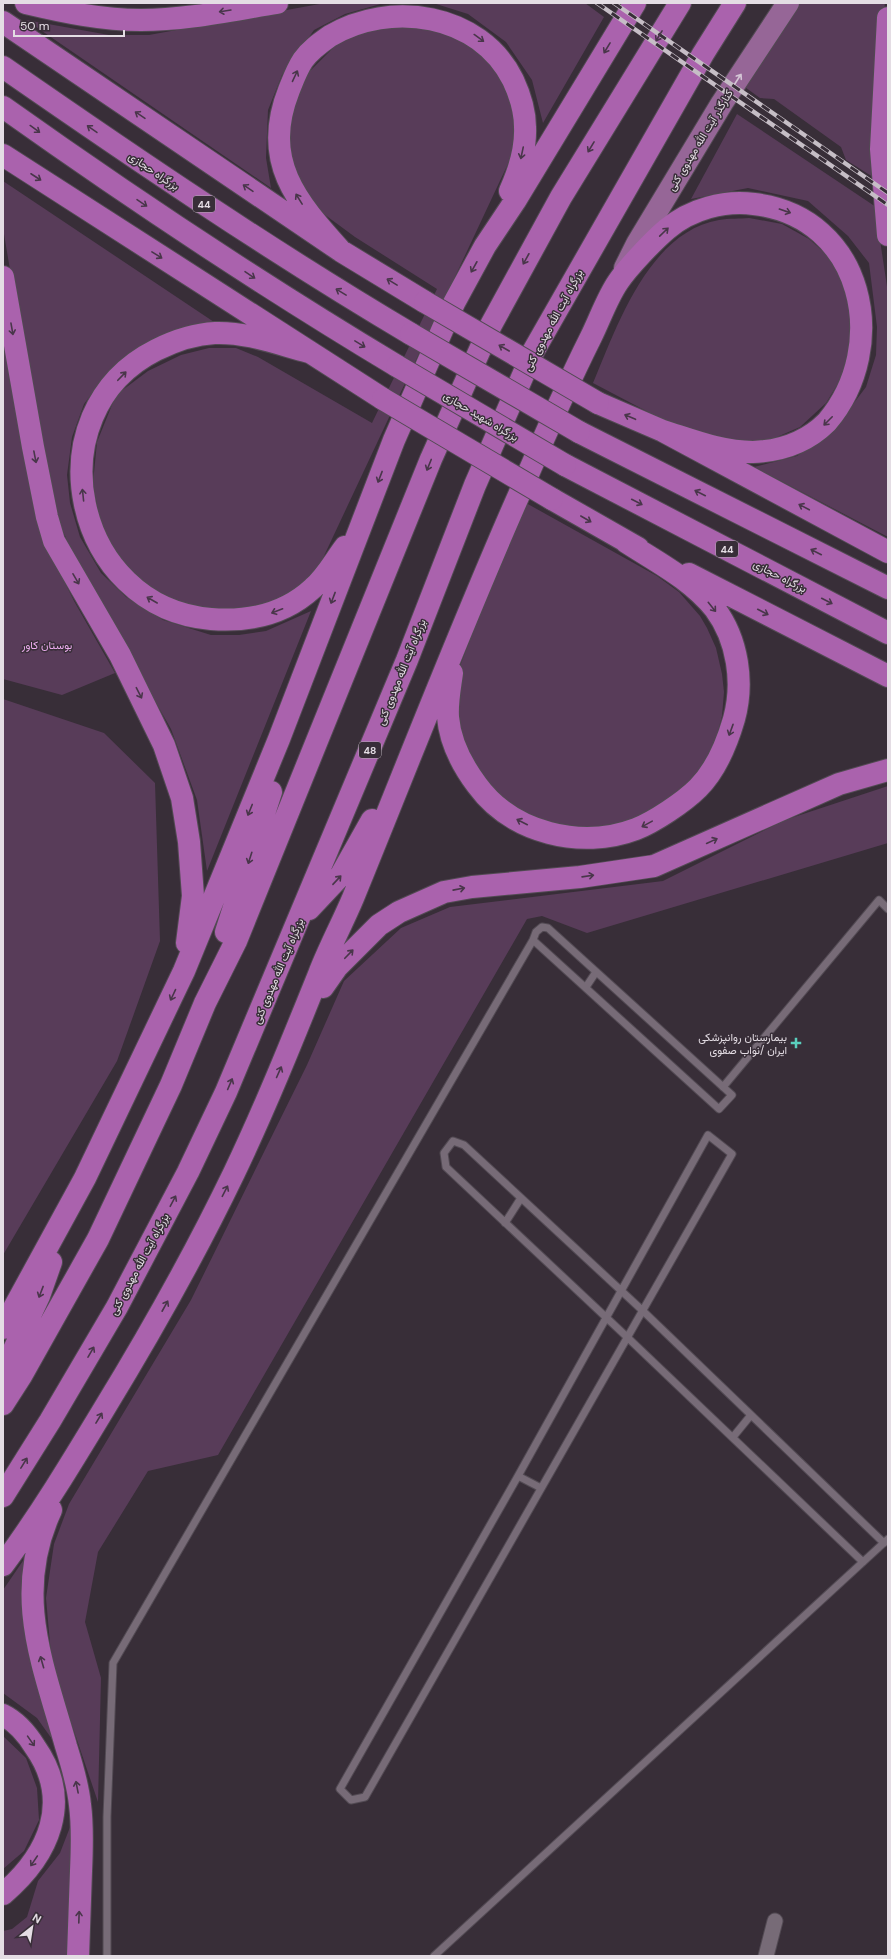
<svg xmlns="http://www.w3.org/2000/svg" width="891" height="1959" font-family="'DM Sans',Vazirmatn,sans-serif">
	<rect width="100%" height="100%" fill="#382e38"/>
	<path fill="#583c59" d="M325 3H384L345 14 314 30 282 75 268 110 266 158 271 188 26 20 109 35H149Z
		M433 3H585L604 17 543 123 532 80 506 42 468 14Z
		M795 3H885L878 54 873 177 846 160 841 147 774 99 760 98 742 85Z
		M384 24 439 27 480 50 505 82 519 118 514 151 316 573 288 597 252 610 211 612 177 601 139 581 112 547 99 516 93 483 97 442 116 395 148 371 181 355 209 348H236L258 357 372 423 437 289 355 237 313 206 291 165 289 115 303 78 344 37Z
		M737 114 876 207 878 227 888 293V537L754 467 797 456 832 432 866 387 876 355 877 327 869 263 848 236 808 201 748 188 691 199Z
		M3 181 214 322 143 344 108 372 84 404 72 437 67 475 70 503 80 537 101 573 126 597 163 620 211 635H239L266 631 311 611 207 871 197 800 171 729 78 566 57 517 31 395 3 228Z
		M749 218 782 224 809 239 832 259 850 297 851 341 845 372 826 403 800 427 770 440 735 446 688 433 593 383C617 326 649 232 719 220 729 218 740 219 749 218Z
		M3 304 49 551 74 601 115 673 62 695 3 679Z
		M526 503 657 576 679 592 700 616 707 628 716 648 722 674 724 692 722 716 715 743 703 767 659 812 587 834 507 808 463 753 453 695 457 674 480 613Z
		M3 699 104 733 155 783 160 941 117 1061 3 1255Z
		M888 786V843L587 933 542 916 527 919 218 1455 148 1471 98 1552 85 1622 101 1678 98 1802 52 1666 46 1598 54 1544 69 1504 191 1300 307 1065 344 981 401 928 450 907 663 881 785 820Z
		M29 1552 59 1749 37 1718 3 1693V1590Z
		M3 1736 26 1758 37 1788 39 1820 24 1851 3 1869Z
		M72 1822 75 1857 67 1956H3V1931L12 1929 27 1917 38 1881 60 1853Z"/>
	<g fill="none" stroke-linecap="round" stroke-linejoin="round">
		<g stroke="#524a53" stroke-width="9">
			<path id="lane" d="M586 987 596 972
				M723 1087 879 900 888 909
				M708 1135 732 1154 365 1797 351 1800 340 1789 518 1476Z
				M505 1223 521 1198
				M733 1437 751 1415
				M518 1476 541 1488
				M863 1562 627 1337 446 1167 444 1153 453 1141 464 1145 642 1310 884 1543
				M107 1956V1817L113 1663 533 940 536 932 542 927 548 928 732 1095 719 1109 533 940
				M434 1956 888 1539"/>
		</g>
		<g stroke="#524a53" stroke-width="17">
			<path id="street" d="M766 1956 775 1921"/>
		</g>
		<g stroke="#524a53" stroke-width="24">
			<path id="primary" d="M625 268 637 244 722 103 788 3"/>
		</g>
		<g stroke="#524a53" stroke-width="24">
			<path id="highway" d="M26 3C64 12 102 20 141 20 187 20 232 10 277 3
				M888 18 881 149 888 235
				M3 22 341 251 425 302
				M3 67C137 160 271 251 411 334
				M3 107C131 198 262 285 397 366
				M3 155 383 399
				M341 251C296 201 261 161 289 90 293 80 297 69 303 60 310 50 320 43 330 36 390 0 480 13 513 80 520 95 525 110 525 127 526 149 519 171 510 191
				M3 277 33 447 47 517 54 541 120 655 164 745 182 798 189 842 193 896 187 943
				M309 352C278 344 248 332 215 333 194 334 174 341 156 350 31 413 73 608 211 619 249 622 285 614 313 588 326 577 335 560 345 547
				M598 403 663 431 888 552
				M579 432 888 588
				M565 465 888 633
				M552 499 638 548
				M689 574 888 676
				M452 673C450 688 447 702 448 717 450 741 462 765 477 785 512 833 581 850 636 829 654 822 684 802 698 788 716 770 727 743 734 719 744 683 738 640 715 609 692 580 657 562 626 542
				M309 909 341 875 372 820
				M226 932 271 792
				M323 987 337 967 379 925 399 912 444 892 472 887 580 877 654 866 839 784 888 770
				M3 1328 85 1178 184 971 279 739 394 440 454 303 485 246 515 201 635 3
				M3 1373 39 1296 51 1262
				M3 1404 21 1376 98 1239 171 1085 205 1003 236 941 431 459 491 325 561 197 680 3
				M3 1496 50 1421 117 1307 188 1172 226 1092 407 660 475 485 534 350 703 54 735 3
				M51 1510C12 1594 43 1664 66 1746 72 1765 78 1785 80 1805 83 1827 82 1849 81 1871 80 1899 79 1928 78 1956
				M3 1565C40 1515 72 1462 104 1409 151 1332 195 1254 234 1173 265 1108 292 1041 319 974 329 948 342 924 353 898 409 761 462 623 522 488 544 437 566 387 591 337 600 319 607 298 618 282 628 267 654 240 667 229 691 209 724 200 754 204 864 217 891 346 827 422 807 442 781 451 753 452 721 452 692 440 663 431
				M3 1715C17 1722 27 1734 35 1747 73 1801 49 1855 3 1894"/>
		</g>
		<use href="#lane" stroke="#776b77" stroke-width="7"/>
		<use href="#street" stroke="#776b77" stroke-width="15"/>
		<use href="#primary" stroke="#966697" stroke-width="22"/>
		<use href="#highway" stroke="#aa62ad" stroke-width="22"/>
		<g stroke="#c6bec6" stroke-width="4.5">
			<path id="rail" d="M597 3 888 205
				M614 3 888 193"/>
		</g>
		<use href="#rail" stroke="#382e38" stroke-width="3" stroke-dasharray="9" stroke-linecap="butt"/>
		<g stroke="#524a53" stroke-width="24" stroke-linecap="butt">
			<path id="highway-bridge" d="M425 302 598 403
				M411 334 579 432
				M397 366 565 465
				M383 399 552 499"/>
		</g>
		<use href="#highway-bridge" stroke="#aa62ad" stroke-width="22"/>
	</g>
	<defs><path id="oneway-shaft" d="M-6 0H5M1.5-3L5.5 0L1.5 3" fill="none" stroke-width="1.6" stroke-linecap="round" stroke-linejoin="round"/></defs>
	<g stroke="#49364a">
		<use href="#oneway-shaft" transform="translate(225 11) rotate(171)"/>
		<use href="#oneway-shaft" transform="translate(659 36) rotate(121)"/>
		<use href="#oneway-shaft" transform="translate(479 38) rotate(36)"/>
		<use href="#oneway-shaft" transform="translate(607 48) rotate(121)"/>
		<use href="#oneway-shaft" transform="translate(295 76) rotate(-65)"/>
		<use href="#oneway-shaft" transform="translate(140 115) rotate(-146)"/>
		<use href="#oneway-shaft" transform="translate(35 129) rotate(36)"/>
		<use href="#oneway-shaft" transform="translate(92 129) rotate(-145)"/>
		<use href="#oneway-shaft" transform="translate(591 147) rotate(121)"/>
		<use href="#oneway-shaft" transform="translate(522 153) rotate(102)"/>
		<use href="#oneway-shaft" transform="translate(36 177) rotate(33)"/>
		<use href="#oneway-shaft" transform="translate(248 188) rotate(-146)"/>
		<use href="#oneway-shaft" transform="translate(299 199) rotate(-122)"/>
		<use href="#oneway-shaft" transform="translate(142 203) rotate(34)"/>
		<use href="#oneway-shaft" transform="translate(785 211) rotate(19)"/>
		<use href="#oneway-shaft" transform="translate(664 232) rotate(-44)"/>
		<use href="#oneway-shaft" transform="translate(157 255) rotate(32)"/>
		<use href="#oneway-shaft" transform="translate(526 259) rotate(119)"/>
		<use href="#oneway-shaft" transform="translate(474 267) rotate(119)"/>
		<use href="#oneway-shaft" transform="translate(250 275) rotate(34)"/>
		<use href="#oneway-shaft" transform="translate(392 282) rotate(-149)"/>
		<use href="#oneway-shaft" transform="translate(341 292) rotate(-149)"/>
		<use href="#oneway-shaft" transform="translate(12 329) rotate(80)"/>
		<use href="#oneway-shaft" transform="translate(360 344) rotate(31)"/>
		<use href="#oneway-shaft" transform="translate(504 348) rotate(-150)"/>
		<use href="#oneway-shaft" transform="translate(122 376) rotate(-46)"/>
		<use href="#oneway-shaft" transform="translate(630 417) rotate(-157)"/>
		<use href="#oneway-shaft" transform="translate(828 421) rotate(135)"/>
		<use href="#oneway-shaft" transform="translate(35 457) rotate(79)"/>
		<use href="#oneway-shaft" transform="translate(429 465) rotate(112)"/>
		<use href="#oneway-shaft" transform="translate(380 477) rotate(111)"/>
		<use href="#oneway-shaft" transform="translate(700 493) rotate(-153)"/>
		<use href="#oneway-shaft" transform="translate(83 495) rotate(-96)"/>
		<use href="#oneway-shaft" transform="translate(637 502) rotate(27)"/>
		<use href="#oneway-shaft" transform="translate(804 507) rotate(-152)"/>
		<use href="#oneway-shaft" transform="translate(586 519) rotate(30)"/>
		<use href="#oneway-shaft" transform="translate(816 552) rotate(-153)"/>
		<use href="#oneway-shaft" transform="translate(76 579) rotate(60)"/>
		<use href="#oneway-shaft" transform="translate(333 598) rotate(111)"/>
		<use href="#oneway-shaft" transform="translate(152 600) rotate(-150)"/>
		<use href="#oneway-shaft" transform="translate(827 601) rotate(27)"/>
		<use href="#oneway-shaft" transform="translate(712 607) rotate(51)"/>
		<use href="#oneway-shaft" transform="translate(277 611) rotate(159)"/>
		<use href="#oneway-shaft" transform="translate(763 612) rotate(27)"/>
		<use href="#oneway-shaft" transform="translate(139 693) rotate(63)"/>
		<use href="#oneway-shaft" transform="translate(731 730) rotate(110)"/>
		<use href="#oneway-shaft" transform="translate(250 810) rotate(112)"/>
		<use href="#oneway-shaft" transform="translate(522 822) rotate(-153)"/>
		<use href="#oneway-shaft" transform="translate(647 824) rotate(151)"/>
		<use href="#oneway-shaft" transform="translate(712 841) rotate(-25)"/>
		<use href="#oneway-shaft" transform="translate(250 858) rotate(108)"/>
		<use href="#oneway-shaft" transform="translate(588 876) rotate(-8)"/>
		<use href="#oneway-shaft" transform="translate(337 880) rotate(-47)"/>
		<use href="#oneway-shaft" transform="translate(459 889) rotate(-11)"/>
		<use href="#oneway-shaft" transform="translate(349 954) rotate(-46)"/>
		<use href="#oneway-shaft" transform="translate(173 995) rotate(115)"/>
		<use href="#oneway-shaft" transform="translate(279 1072) rotate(-66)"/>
		<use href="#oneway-shaft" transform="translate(230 1084) rotate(-67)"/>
		<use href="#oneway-shaft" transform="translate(225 1191) rotate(-63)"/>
		<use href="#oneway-shaft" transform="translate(173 1201) rotate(-62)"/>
		<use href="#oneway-shaft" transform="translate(41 1292) rotate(111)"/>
		<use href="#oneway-shaft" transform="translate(165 1306) rotate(-61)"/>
		<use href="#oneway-shaft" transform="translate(91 1352) rotate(-60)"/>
		<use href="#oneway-shaft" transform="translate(99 1418) rotate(-59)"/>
		<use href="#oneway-shaft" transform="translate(24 1463) rotate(-58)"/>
		<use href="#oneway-shaft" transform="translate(42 1662) rotate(-106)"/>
		<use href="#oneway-shaft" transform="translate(31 1741) rotate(55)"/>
		<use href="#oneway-shaft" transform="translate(77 1787) rotate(-101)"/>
		<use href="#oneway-shaft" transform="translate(34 1861) rotate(124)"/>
		<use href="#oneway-shaft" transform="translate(79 1917) rotate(-88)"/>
	</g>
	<use stroke="#d4c5d5" href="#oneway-shaft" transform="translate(738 79) rotate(-57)"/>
	<path fill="#5acebd" stroke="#382e38" stroke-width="1.5" d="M794 1037h4v4h4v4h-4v4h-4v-4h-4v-4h4z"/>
	<g text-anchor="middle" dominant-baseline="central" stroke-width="3" stroke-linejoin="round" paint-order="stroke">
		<g fill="#382e38" stroke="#b0a8b0" stroke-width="1">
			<rect x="193" y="196" width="22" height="16" rx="3"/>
			<rect x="716" y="541" width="22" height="16" rx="3"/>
			<rect x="359" y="742" width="22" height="16" rx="3"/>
		</g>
		<g font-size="10" font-weight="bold" fill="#e4dde4">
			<text x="204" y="204">44</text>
			<text x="727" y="549">44</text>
			<text x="370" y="750">48</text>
		</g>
		<g font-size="11" fill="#e4dde4" stroke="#382e38">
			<text transform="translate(700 140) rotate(-59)">کنارگذر آیت الله مهدوی کنی</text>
			<text transform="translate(154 171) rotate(34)">بزرگراه حجازی</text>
			<text transform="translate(553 320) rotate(-62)">بزرگراه آیت الله مهدوی کنی</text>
			<text transform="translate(481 416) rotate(31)">بزرگراه شهید حجازی</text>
			<text transform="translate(780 576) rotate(27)">بزرگراه حجازی</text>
			<text transform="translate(401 672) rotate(-68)">بزرگراه آیت الله مهدوی کنی</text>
			<text transform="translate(278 971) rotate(-67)">بزرگراه آیت الله مهدوی کنی</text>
			<text transform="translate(139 1264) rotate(-62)">بزرگراه آیت الله مهدوی کنی</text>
		</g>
		<g font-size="11" fill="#eeaef0" stroke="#382e38">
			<text x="47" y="645">بوستان کاور</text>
		</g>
		<g font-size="11" fill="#e4dde4" stroke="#382e38" text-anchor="end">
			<text x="787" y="1037">بیمارستان روانپزشکی<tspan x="787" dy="13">ایران /نواب صفوی</tspan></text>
		</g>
	</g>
	<rect width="891" height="1959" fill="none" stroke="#e4dde4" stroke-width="8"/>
	<g transform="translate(32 1927) rotate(30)" stroke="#382e38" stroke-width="3" paint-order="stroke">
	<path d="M0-3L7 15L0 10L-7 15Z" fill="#e4dde4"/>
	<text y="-6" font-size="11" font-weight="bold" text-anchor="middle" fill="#e4dde4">N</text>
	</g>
	<path d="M14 30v6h110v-6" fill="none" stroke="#e4dde4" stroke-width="2"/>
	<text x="20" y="30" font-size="12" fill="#e4dde4" stroke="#382e38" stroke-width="3" paint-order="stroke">50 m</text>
</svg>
